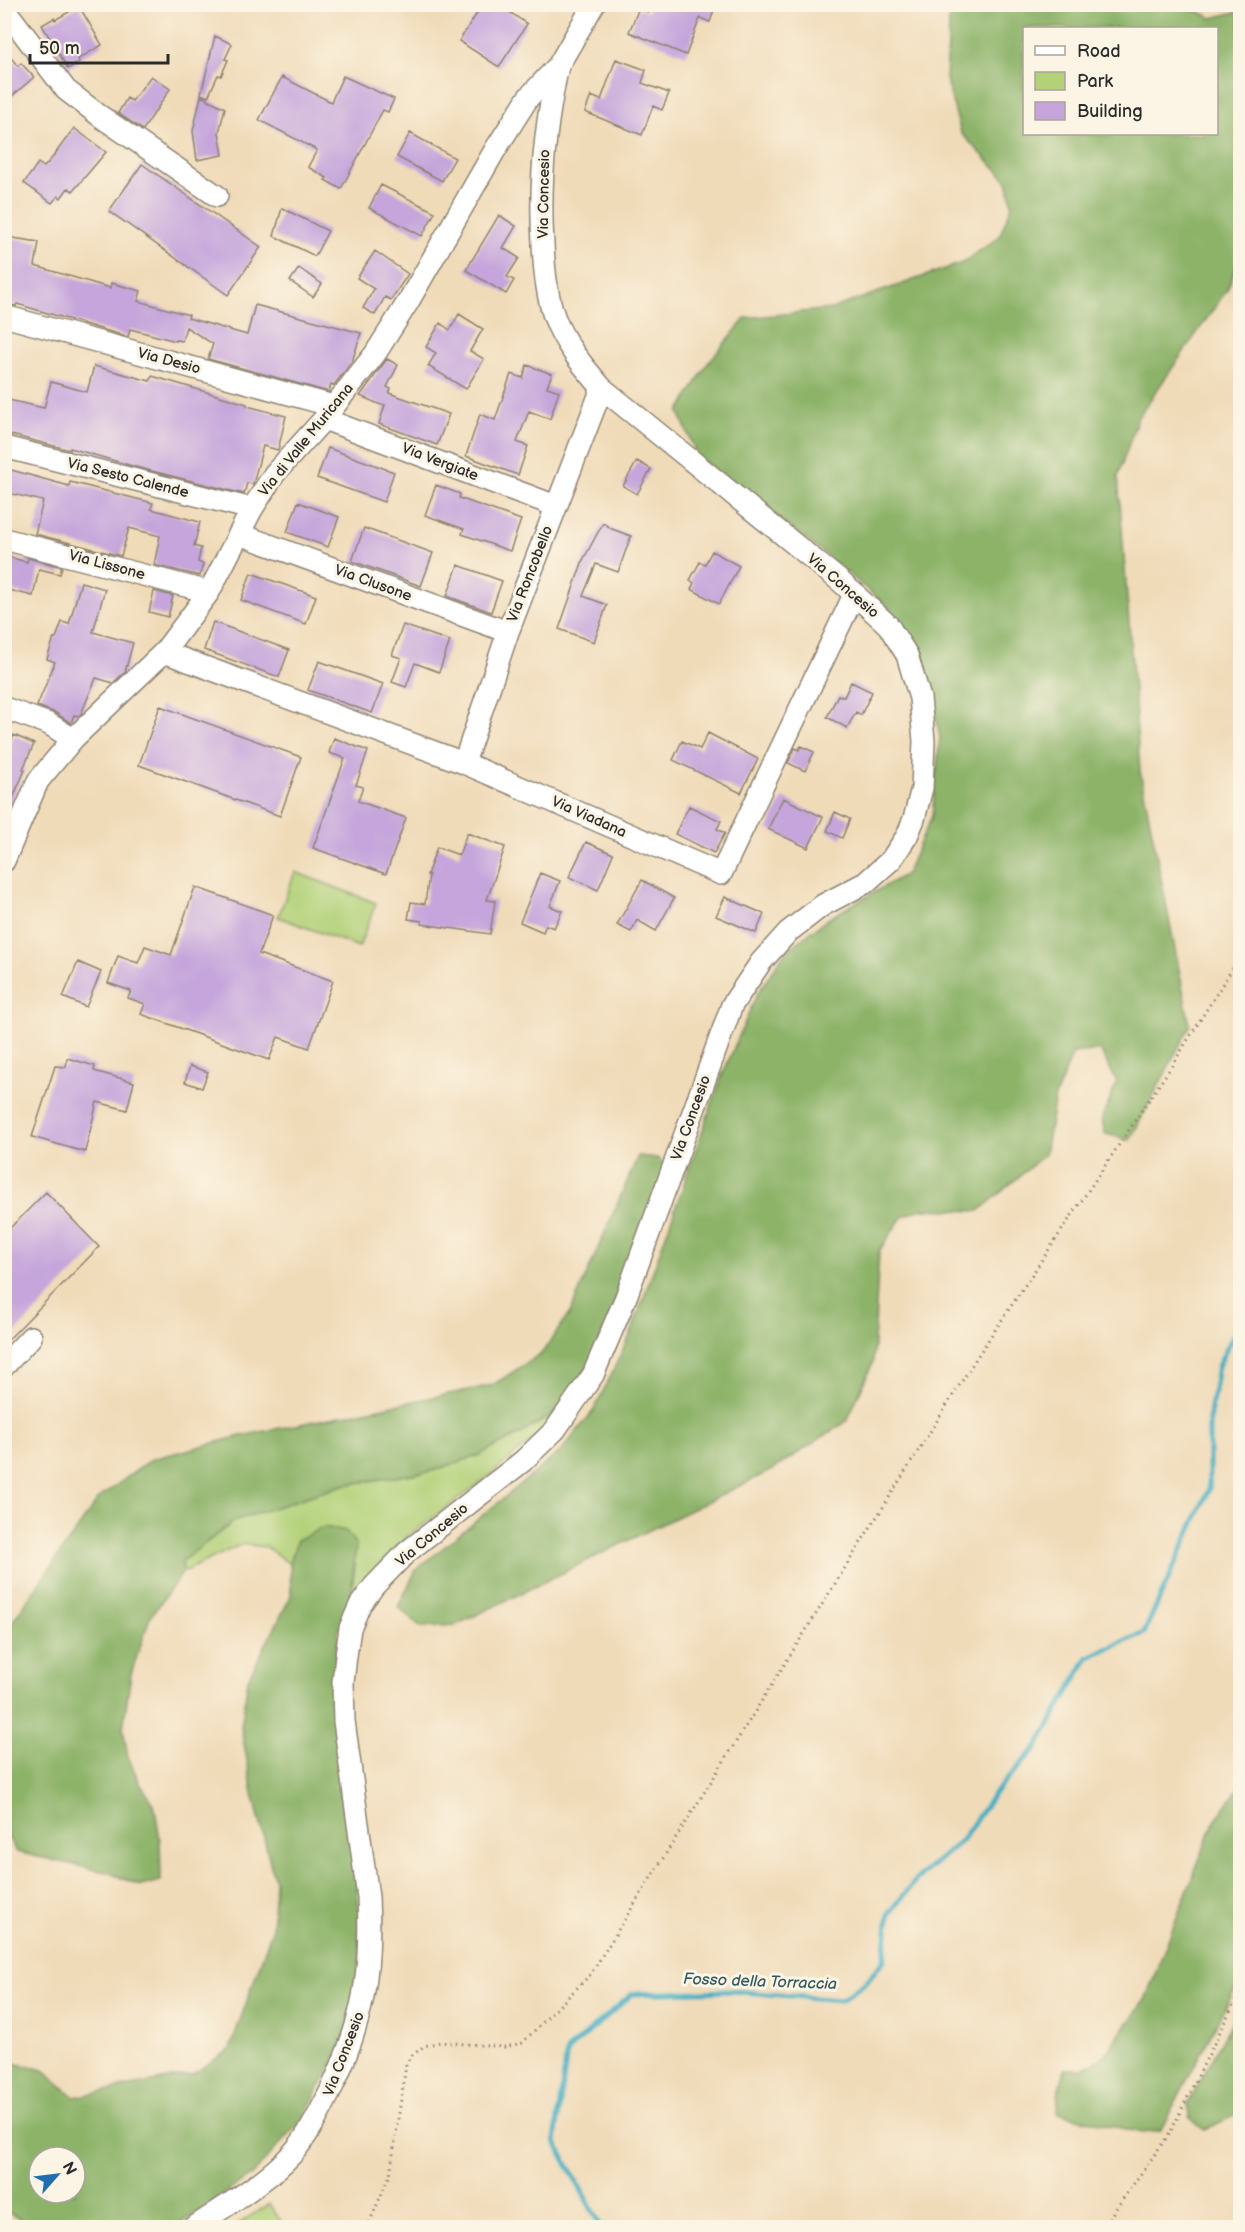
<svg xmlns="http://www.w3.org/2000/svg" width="1245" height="2232" font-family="'Balsamiq Sans',sans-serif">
	<rect width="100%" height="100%" fill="#fcf5e5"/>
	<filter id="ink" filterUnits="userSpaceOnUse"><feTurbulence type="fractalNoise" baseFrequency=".0167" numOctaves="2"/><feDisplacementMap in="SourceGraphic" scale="12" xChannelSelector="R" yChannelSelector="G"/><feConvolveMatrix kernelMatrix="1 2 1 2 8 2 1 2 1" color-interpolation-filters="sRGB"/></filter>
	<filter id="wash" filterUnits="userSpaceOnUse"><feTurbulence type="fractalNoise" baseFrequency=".008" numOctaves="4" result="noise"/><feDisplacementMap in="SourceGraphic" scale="24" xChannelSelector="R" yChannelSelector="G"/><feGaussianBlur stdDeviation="1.35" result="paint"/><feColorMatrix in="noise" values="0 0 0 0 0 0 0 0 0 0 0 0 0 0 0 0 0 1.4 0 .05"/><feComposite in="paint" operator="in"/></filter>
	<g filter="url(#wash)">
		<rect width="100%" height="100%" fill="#f0dbb9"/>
		<path fill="#b2d179" stroke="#6e7e52" stroke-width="1.5" d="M295 872 376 903 359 947 278 917Z
			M561 1409 542 1432 489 1476 408 1536 351 1596 355 1566 297 1540 290 1564 266 1547 242 1544 183 1572 182 1561 236 1520 343 1485 432 1471 479 1455 522 1433Z
			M269 2204 285 2227H233Z"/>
		<path fill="#8db369" stroke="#5c6f4a" stroke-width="1.5" fill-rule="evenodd" d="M950 5H1185L1212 18 1240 11V257L1227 290 1138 417 1118 476 1140 771 1190 1026 1130 1140 1105 1134 1102 1119 1117 1082 1100 1050 1073 1053 1055 1097 1045 1154 979 1211 921 1209 902 1217 879 1251 873 1362 847 1421 772 1470 456 1625 421 1627 398 1607 416 1570 561 1451 594 1410 632 1331 721 1078 757 994 785 952 829 918 906 874 932 816 940 737 924 659 891 610 825 554 697 456 679 412 708 363 746 318 831 309 962 263 999 237 1012 205 1007 180 961 133 946 79ZM1024 28H1216V134H1024Z
			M638 1156 657 1158 667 1167 590 1365 561 1409 522 1433 479 1455 432 1471 343 1485 236 1520 182 1561 183 1572 150 1617 131 1674 123 1728 128 1757 140 1784 154 1804 160 1839 161 1881 141 1886 110 1873 17 1852 5 1833V1632L99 1498 152 1459 241 1436 493 1385 542 1353 570 1313Z
			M324 1527 346 1531 356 1545 351 1596 338 1632 334 1703 358 1896 360 1953 355 2010 334 2062 301 2121 252 2175 175 2227H32L26 2222 5 2211 4 2061 44 2070 74 2097 193 2074 230 2049 272 1930 275 1882 253 1793 241 1727 248 1679 291 1596 290 1564 297 1540ZM39 2157H75V2193H39Z
			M1240 1786V1980L1160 2131 1142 2133 1057 2113 1058 2095 1065 2069H1082L1101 2059 1145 2000 1213 1824Z
			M1240 2007V2113L1204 2130 1189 2117 1188 2104Z"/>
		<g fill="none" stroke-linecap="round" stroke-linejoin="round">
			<path stroke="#43aec2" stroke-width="5" d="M597 2228 599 2223 555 2141 567 2051 632 1994 731 1991 841 2000 866 1982 884 1960 889 1914 917 1879 962 1840 993 1795 1037 1747 1088 1657 1144 1633 1209 1489V1420L1218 1366 1240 1322"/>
		</g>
		<g id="blocks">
			<path fill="#c5a5db" d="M483 4H498L527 24 499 67 459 41Z
				M651 4H716L710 22 700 18 686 55 629 32 639 8 648 12Z
				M79 6 102 45 78 59 79 62 68 69 42 25 54 18 55 20Z
				M215 36 232 44 225 59 228 60 221 76 218 75 208 97 201 94Z
				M4 50 18 66 21 63 34 77 4 103Z
				M616 59 646 70 642 83 669 93 662 110 653 106 642 135 585 112 591 96 601 100Z
				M151 76 170 89 143 130 118 113 127 98 132 101Z
				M343 76 394 99 388 112 383 110 341 189 325 180 327 178 308 167 317 150 259 120 282 77 331 102Z
				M201 96 225 108 219 132 223 155 197 160 193 131Z
				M74 128 106 152 73 191 68 188 61 198 58 196 52 203 24 183 38 163 44 167 52 158Z
				M410 133 455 158 442 181 397 157Z
				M142 164 261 247 228 295 109 211Z
				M381 185 435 212 422 236 369 208Z
				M282 208 328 231 315 256 274 236Z
				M499 215 516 226 503 248 519 258 507 277 514 280 506 294 466 270Z
				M6 237 39 242 35 266 110 288 111 283 141 291 138 301 189 315 188 318 247 335 255 305 361 333 352 362 334 385 331 384 329 392 208 359 213 344 186 327 182 341 176 340V341L130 329 128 337 17 304 16 306 4 304Z
				M375 251 408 274 391 300 385 297 375 315 363 308 374 289 357 278Z
				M299 268 322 284 313 297 290 281Z
				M459 314 483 329 470 351 484 359 466 389 428 366 436 353 426 347 440 323 450 330Z
				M387 359 398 365 387 387 391 389 389 393 449 414 437 445 379 424 385 405H381L360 396Z
				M527 365 552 374 547 387 559 391 550 419 529 411 517 442 528 446 518 475 466 456 480 414 495 420 511 374 523 378Z
				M94 366 150 381 152 376 247 404V406L286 416 278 450 263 446 253 484 247 483 244 494 136 467 70 448V450L4 433V399L44 408 51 382 87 392Z
				M328 448 394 472 384 502 317 478Z
				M637 461 651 469 637 494 623 486Z
				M4 468 69 486 70 482 153 503 151 509 200 522 194 546 201 548 198 562 203 564 200 576 154 565 160 536 129 528 121 556 35 534 43 501 4 492Z
				M436 485 460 494 459 498 521 520 510 551 462 534 464 529 425 515Z
				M298 502 339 517 328 547 287 532Z
				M603 523 612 529 631 536 618 572 596 564 583 596 607 605 594 642 559 629 583 560Z
				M364 528 433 553 421 586 352 561Z
				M712 551 739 566 719 604 691 589 694 583 690 580 700 562 705 564Z
				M8 557 27 562 28 558 62 567 60 574 39 569 33 596 4 589 8 573 4 572V570Z
				M458 565 502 581 491 612 447 596Z
				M251 573 316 596 306 624 241 600Z
				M81 582 105 589 93 632 133 643 125 672 113 683 96 678 81 714 78 716 74 715 71 723 56 713 37 706 55 662 47 659 54 638H56L62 622 69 624Z
				M154 591 173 596 168 617 149 612Z
				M213 622 289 650 279 677 204 650Z
				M403 625 450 641 439 672 415 663 406 687 392 682 401 658 392 655Z
				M319 661 383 684 372 713 308 690Z
				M851 682 872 692 861 715 856 712 847 728 827 717 838 695 844 697Z
				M160 706 301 757 280 816 139 765Z
				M708 733 758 759 741 793 673 760 682 741 700 749Z
				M14 735 34 744 23 769 25 770 4 818V757Z
				M334 738 368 751 356 785 363 787 358 801 406 818 386 874 313 848 345 758 329 753Z
				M801 746 814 752 805 771 788 763 795 748 799 750Z
				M783 798 823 817 808 848 768 829Z
				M689 806 721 821 717 829 725 833 714 853 675 834Z
				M835 812 850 819 842 838 827 831Z
				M467 833 505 847 487 900 495 901 490 934 422 924V921L408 919 411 902 425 904 429 875H427L437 847 459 855Z
				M586 842 613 854 598 890 569 877Z
				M540 873 560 881 550 906 562 911 554 928 546 925 543 932 520 922Z
				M642 880 674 898 656 931 637 920 631 932 617 925Z
				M195 887 273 915 259 954 333 981 309 1048 278 1037 269 1060 141 1014 145 1004 128 998 131 991 108 983 118 956 138 963 145 946 171 955Z
				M725 897 764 914 756 933 716 916Z
				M78 962 101 972 86 1007 63 997Z
				M67 1058 95 1066 94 1071 134 1082 127 1110 97 1102 85 1152 32 1137 55 1066 66 1067Z
				M190 1066 208 1072 202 1088 185 1082Z
				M46 1192 99 1247 4 1344V1234Z"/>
		</g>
	</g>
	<g filter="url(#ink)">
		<use href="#blocks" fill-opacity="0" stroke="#8e8372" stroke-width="1.5"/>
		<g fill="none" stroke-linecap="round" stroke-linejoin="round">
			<g stroke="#8e8372" stroke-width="24">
				<path id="minor" d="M4 8 66 90 100 116 217 196
					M4 316 333 406
					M324 419 556 506
					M4 447 252 509
					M239 534 508 632
					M4 539 209 592
					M164 652 464 763 721 874 855 593
					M4 708 49 724 73 739
					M464 763 508 632 602 388
					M4 861 38 781 73 739 164 652 209 592 252 509 275 473 324 419 375 354 408 302 495 150 528 98 558 66 594 4
					M4 1366 31 1337
					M193 2228C226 2205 264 2184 292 2154 308 2136 319 2114 330 2092 363 2022 372 1975 368 1897L344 1721 343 1682 346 1656 350 1628 360 1605 374 1586 407 1552 523 1461 555 1430 593 1375 626 1297 732 1005 761 962 788 932 823 905 865 883 891 860 907 836 914 819 922 788 924 741 920 698 907 655 888 625 840 581 602 388C583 366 564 344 554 316 546 293 544 268 543 244 539 183 545 125 558 66"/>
			</g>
			<path stroke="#8e8372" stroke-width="3" stroke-dasharray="1.5 4.5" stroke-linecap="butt" d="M367 2228 390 2175 406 2065 410 2057 424 2046 440 2042 505 2047 522 2043 590 1975 977 1357 1171 1067 1240 956
				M1102 2228 1170 2133 1240 1991"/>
			<use href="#minor" stroke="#fff" stroke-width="21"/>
		</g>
	</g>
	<g text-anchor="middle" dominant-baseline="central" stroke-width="6" stroke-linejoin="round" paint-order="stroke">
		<g font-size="15" fill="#2b2b2b" stroke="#fcf5e5">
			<text transform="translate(544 194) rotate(-89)">Via Concesio</text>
			<text transform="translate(169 361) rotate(15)">Via Desio</text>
			<text transform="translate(306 440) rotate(-51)">Via di Valle Muricana</text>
			<text transform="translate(440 462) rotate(21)">Via Vergiate</text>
			<text transform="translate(128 478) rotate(14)">Via Sesto Calende</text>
			<text transform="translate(107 565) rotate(15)">Via Lissone</text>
			<text transform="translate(530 574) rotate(-69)">Via Roncobello</text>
			<text transform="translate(373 583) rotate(20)">Via Clusone</text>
			<text transform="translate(843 586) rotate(41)">Via Concesio</text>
			<text transform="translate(589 817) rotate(24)">Via Viadana</text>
			<text transform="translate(691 1118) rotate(-70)">Via Concesio</text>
			<text transform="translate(432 1535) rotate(-40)">Via Concesio</text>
			<text transform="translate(344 2054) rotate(-69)">Via Concesio</text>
		</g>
		<g font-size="16" font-style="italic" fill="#335960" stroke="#fcf5e5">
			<text transform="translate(760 1982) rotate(2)">Fosso della Torraccia</text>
		</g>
	</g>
	<rect width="1245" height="2232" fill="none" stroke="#fcf5e5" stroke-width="24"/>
	<rect x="1023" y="27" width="195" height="108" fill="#fcf5e5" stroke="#a8a49b" stroke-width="1.5"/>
	<rect x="1035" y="46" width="30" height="9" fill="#ffffff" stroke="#a8a49b" stroke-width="1.5"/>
	<text x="1077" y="57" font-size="18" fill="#2b2b2b">Road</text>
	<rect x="1035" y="72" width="30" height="18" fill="#b2d179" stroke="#a8a49b" stroke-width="1.5"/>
	<text x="1077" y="87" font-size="18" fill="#2b2b2b">Park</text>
	<rect x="1035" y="102" width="30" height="18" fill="#c5a5db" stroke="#a8a49b" stroke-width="1.5"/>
	<text x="1077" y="117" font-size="18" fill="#2b2b2b">Building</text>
	<g transform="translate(57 2175) rotate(62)"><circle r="28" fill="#fcf5e5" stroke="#a8a49b" stroke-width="1.5"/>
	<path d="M0-4.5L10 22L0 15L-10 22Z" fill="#1f6fb2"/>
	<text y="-9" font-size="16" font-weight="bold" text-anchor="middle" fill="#2b2b2b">N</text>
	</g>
	<path d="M30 54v9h138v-9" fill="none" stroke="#2b2b2b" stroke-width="3"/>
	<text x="39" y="54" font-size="18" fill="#2b2b2b" stroke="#fcf5e5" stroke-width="4.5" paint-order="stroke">50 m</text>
</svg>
